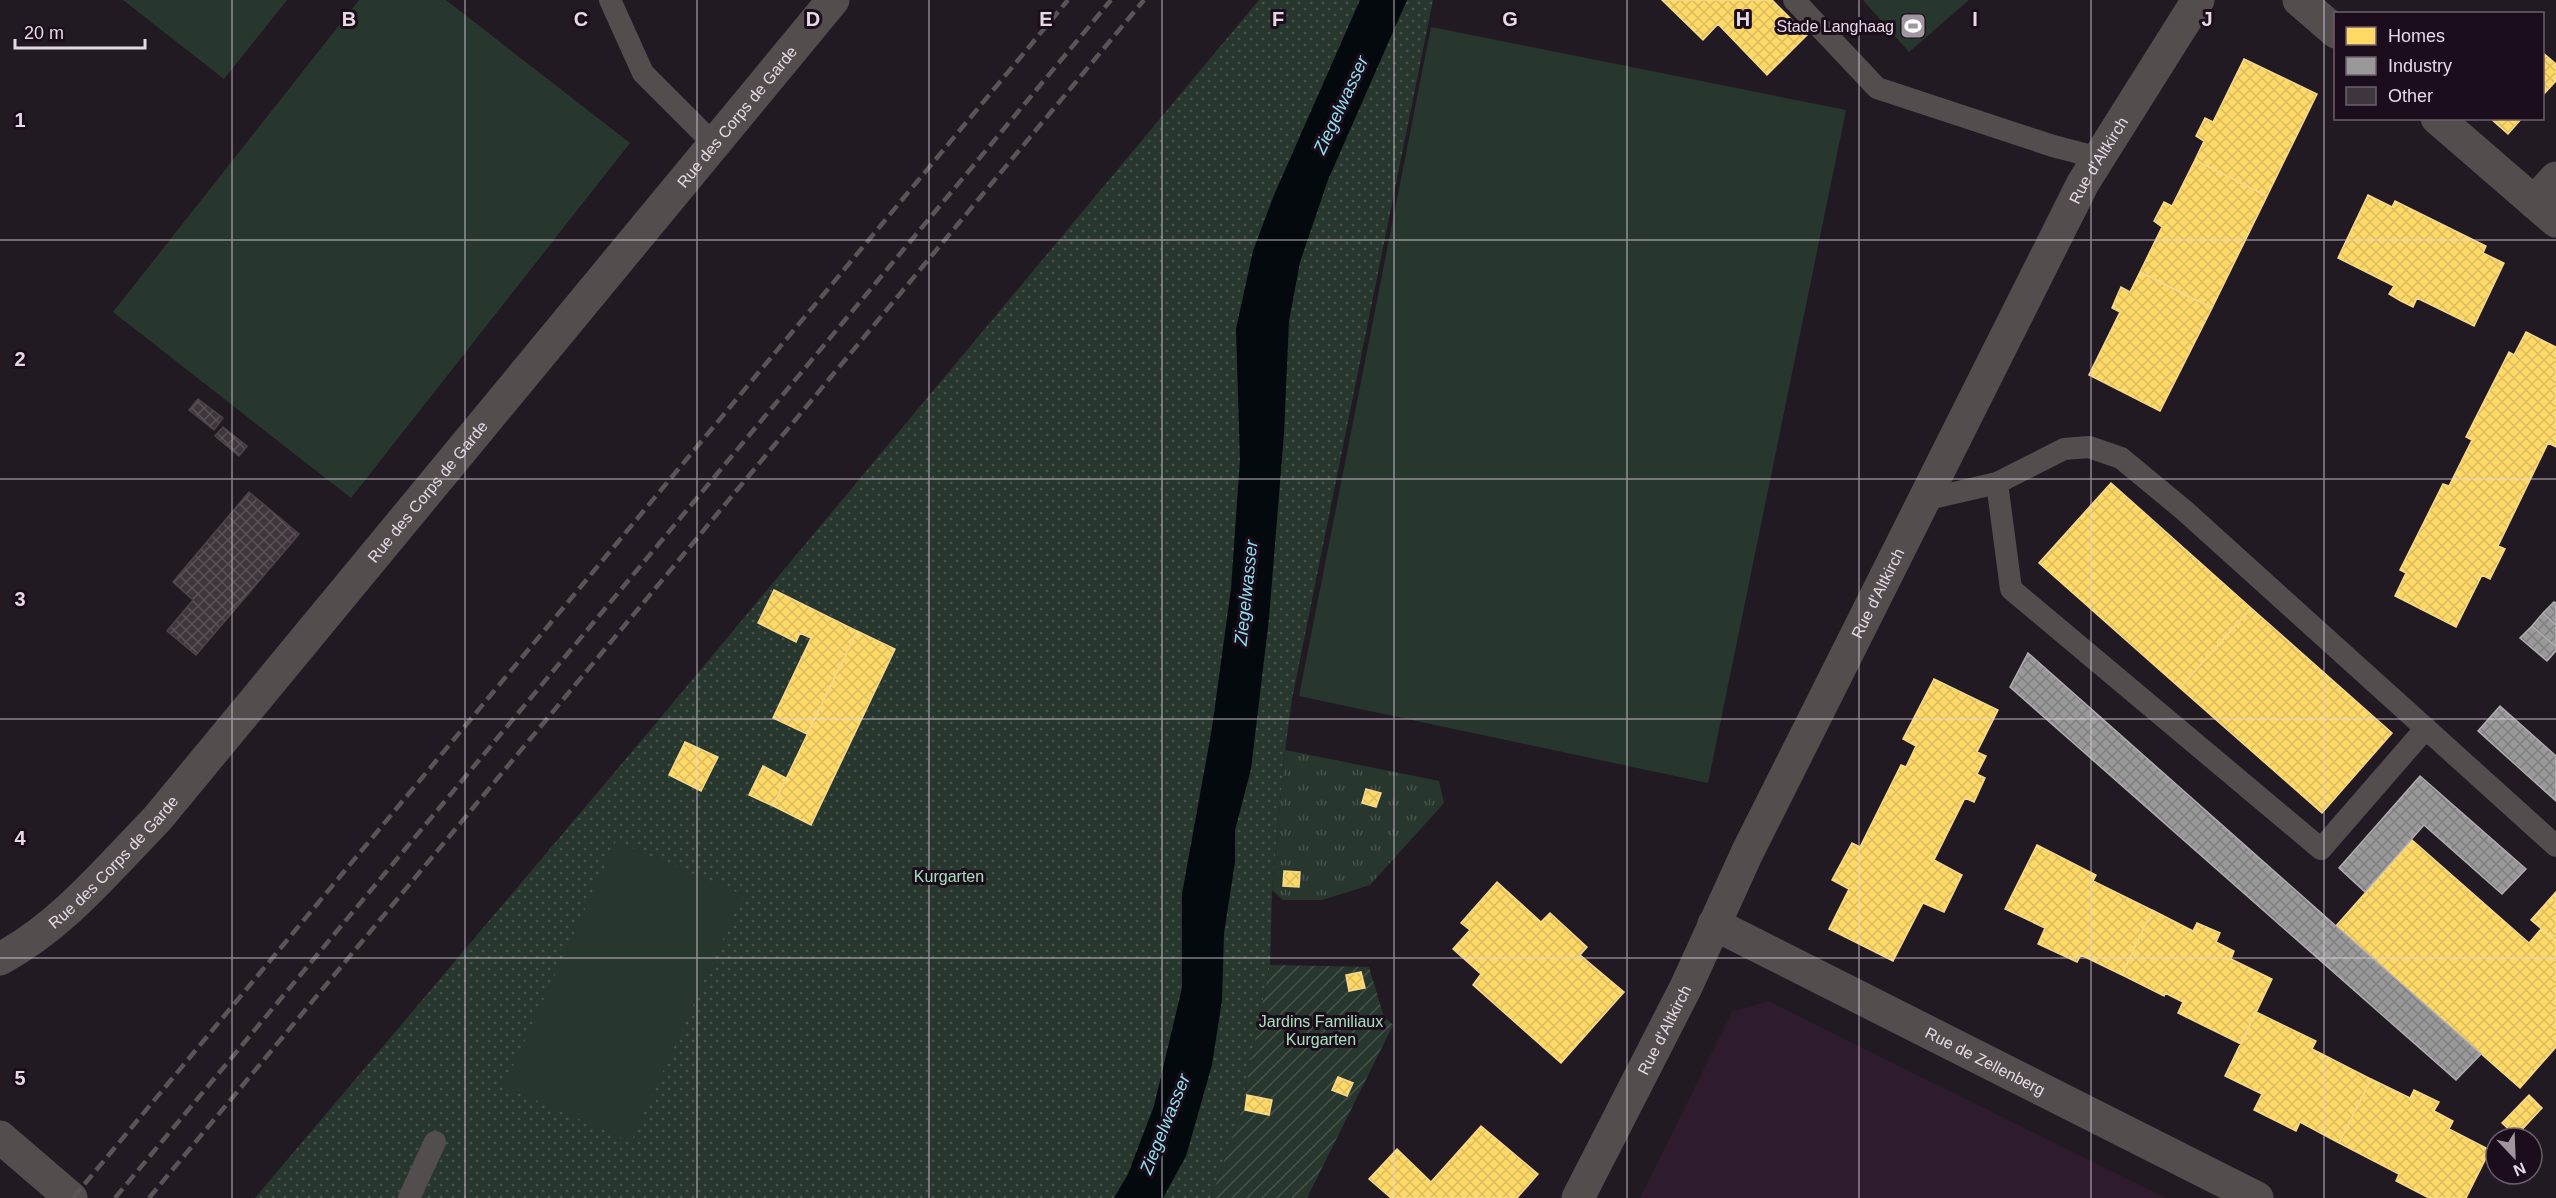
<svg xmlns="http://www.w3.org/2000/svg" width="2556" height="1198" font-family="Arial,sans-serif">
	<defs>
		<pattern id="grass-tufts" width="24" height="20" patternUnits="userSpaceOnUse" patternTransform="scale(1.5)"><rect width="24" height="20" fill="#28372e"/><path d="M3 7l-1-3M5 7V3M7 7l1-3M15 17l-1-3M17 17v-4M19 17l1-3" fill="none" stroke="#47534c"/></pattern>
		<pattern id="park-dots" width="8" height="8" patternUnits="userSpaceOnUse" patternTransform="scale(1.5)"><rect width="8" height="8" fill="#28372e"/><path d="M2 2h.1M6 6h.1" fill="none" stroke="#47534c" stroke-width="1.8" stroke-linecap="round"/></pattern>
		<pattern id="garden-furrows" width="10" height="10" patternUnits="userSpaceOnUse" patternTransform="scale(1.5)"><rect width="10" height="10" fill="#28372e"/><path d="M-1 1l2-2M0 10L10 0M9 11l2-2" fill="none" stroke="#47534c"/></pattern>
		<pattern id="homes-cross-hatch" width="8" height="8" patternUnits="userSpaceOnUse" patternTransform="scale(1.5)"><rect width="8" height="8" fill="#ffd966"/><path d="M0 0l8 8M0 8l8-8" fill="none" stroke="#dabb5f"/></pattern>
		<pattern id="industry-cross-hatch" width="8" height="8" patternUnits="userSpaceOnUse" patternTransform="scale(1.5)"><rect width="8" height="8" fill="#999"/><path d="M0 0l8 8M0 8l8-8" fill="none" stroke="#807f80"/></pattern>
		<pattern id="building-cross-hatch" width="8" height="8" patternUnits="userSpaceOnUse" patternTransform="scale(1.5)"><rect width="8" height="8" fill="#3f363d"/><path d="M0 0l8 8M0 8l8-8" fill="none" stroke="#5b5259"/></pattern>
	</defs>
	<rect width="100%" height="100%" fill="#221a22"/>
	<path fill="#2e1b2e" d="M1768 1001 2166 1198H1640L1732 1012Z"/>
	<path fill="url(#grass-tufts)" d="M1285 750 1439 781 1444 803 1370 885 1322 900H1283L1272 890Z"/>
	<path fill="url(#park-dots)" d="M1259 0H1433L1292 699 1285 750 1272 890 1270 965 1240 1115 1211 1198H255L657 722Z"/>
	<path fill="url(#garden-furrows)" d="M1270 965 1369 967 1384 1017 1393 1025 1307 1198H1211L1240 1115Z"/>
	<path fill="#28372e" d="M123 0H287L224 79Z
		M359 0H446L630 143 351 498 113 312Z
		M1863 0H1969L1909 52Z
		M1431 27 1846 110 1708 783 1299 696Z
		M616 841 743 895 631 1142 504 1086Z"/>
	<path fill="#03090c" d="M1360 0H1407L1328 180 1300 262 1289 321 1284 433 1269 618 1251 769 1235 830V862L1224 933 1222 1000 1212 1065 1186 1156 1163 1198H1114L1128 1174 1154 1106 1182 988V894L1212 728 1231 589 1240 460 1236 329 1253 251 1274 195Z"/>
	<path fill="url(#homes-cross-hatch)" stroke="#f7d98c" stroke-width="1.5" d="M1662 0H1772L1807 35 1767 75 1718 24 1703 40Z
		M2542 52 2556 64V81L2542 96Z
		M2244 59 2317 94 2267 196 2195 160 2204 141 2196 136 2205 118 2213 122Z
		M2490 118H2522L2508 134Z
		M2195 160 2267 196 2212 308 2140 272 2162 227 2154 221 2164 202 2172 206Z
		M2368 195 2392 207 2395 201 2486 246 2483 253 2504 263 2474 326 2417 298 2413 307 2401 301 2389 294 2394 286 2338 258Z
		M2140 272 2212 308 2160 411 2089 375 2120 312 2112 308 2117 296 2121 287 2130 292Z
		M2526 332 2556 347V447L2548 443 2498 546 2505 549 2490 579 2482 575 2456 627 2395 596 2406 573 2400 570 2443 484 2449 486 2472 440 2466 437 2509 352 2514 355Z
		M2111 483 2251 608 2180 688 2039 563Z
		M774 590 857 631 807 734 773 718 811 638 800 633 796 642 758 623Z
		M2251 608 2392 733 2322 813 2180 688Z
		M857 631 895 649 811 825 773 806Z
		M1934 679 1998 710 1977 752 1986 756 1977 774 1985 778 1974 802 1965 798 1934 860 1962 875 1944 912 1923 903 1893 961 1829 929 1849 889 1832 880 1852 843 1860 847 1901 765 1906 767 1916 746 1903 739Z
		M685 742 718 757 701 791 669 775Z
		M763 766 786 778 773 806 749 795Z
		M1366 789 1381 793 1376 807 1362 803Z
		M2412 840 2529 943 2541 929 2556 941V1047L2520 1088 2336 926Z
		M2037 845 2096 875 2093 881 2152 910 2122 975 2081 955 2077 962 2038 944 2045 928 2005 909Z
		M1284 871 1300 872 1299 887 1283 886Z
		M1497 882 1541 922 1550 913 1587 947 1580 955 1624 992 1561 1063 1473 985 1481 974 1453 949 1470 930 1461 923Z
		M2556 892V941L2531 920Z
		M2152 910 2193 931 2197 923 2220 933 2216 942 2234 951 2231 959 2272 979 2241 1044 2178 1013 2183 1002 2165 993 2164 996 2122 975Z
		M1361 972 1365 988 1349 991 1346 975Z
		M2256 1012 2316 1041 2312 1049 2371 1079 2339 1143 2300 1122 2296 1131 2254 1110 2262 1094 2225 1076Z
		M1338 1077 1353 1083 1347 1096 1332 1090Z
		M2371 1079 2410 1098 2414 1090 2439 1102 2434 1111 2453 1121 2449 1129 2490 1150 2466 1198H2429L2396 1181 2399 1174 2339 1143Z
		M1247 1095 1272 1100 1269 1115 1245 1110Z
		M2529 1095 2542 1108 2516 1136 2502 1123Z
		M1481 1126 1538 1174 1517 1198H1391L1369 1179 1397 1149 1431 1182Z"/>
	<path fill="url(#industry-cross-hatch)" stroke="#b0acb0" stroke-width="1.5" d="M2554 602 2556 603V625L2543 613Z
		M2543 613 2556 625V647L2532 626Z
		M2532 626 2556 647V651L2547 661 2520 638Z
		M2028 653 2336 926 2481 1054 2456 1080 2010 687Z
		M2500 706 2556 756V801L2478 731Z
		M2420 776 2526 869 2502 894 2424 825 2365 892 2339 868Z"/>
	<path fill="url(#building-cross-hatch)" stroke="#4d4449" stroke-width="1.5" d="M198 399 223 418 214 430 189 410Z
		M223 427 247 446 239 456 215 436Z
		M249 492 299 534 196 655 167 631 193 600 173 582Z"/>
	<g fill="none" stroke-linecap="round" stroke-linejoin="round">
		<path stroke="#534d4e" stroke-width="22" d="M610 0 643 73 714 144
			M1794 0 1877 88 2053 146 2099 158
			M1997 483 2011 589 2321 849 2426 728
			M1924 500 1997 483 2064 449 2089 447 2121 458 2185 511 2556 846
			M409 1198 435 1142"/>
		<g stroke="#534d4e" stroke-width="33">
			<path d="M2299 0 2336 32"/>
			<path d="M2437 118 2556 221"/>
			<path d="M2534 202 2556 178"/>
			<path id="s1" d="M1714 924 2257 1198"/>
			<path id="s2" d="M0 959C62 926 109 868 157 819L833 0"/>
			<path d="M0 1137 71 1198"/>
			<path id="s3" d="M1578 1198 1686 987 1747 853 2083 183 2198 0"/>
		</g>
		<path stroke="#595557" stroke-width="4.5" stroke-dasharray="12 6" stroke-linecap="butt" d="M73 1198 1068 0
			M115 1198 1111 0
			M149 1198 1144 0"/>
	</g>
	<path fill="none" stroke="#e5d9e4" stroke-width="1.5" stroke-opacity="0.55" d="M232 0V1198M465 0V1198M697 0V1198M929 0V1198M1162 0V1198M1394 0V1198M1627 0V1198M1859 0V1198M2091 0V1198M2324 0V1198M0 240H2556M0 479H2556M0 719H2556M0 958H2556"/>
	<defs>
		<g id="stadium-square" transform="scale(1.35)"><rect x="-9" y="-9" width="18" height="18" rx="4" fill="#a196a0" stroke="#1c0d1c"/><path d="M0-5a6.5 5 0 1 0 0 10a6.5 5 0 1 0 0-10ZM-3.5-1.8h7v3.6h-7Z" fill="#fff"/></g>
	</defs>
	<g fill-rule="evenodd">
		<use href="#stadium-square" x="1913" y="26"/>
	</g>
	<g text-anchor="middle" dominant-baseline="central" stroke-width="6" stroke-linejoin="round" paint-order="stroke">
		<g font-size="16" fill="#e5d9e4" stroke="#1c0d1c" text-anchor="end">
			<text x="1894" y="26">Stade Langhaag</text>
		</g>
		<g font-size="16" fill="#e5d9e4" stroke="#1c0d1c">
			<text stroke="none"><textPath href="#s2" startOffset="1122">Rue des Corps de Garde</textPath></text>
			<text stroke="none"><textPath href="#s3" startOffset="1161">Rue d'Altkirch</textPath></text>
			<text stroke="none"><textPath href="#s2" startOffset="636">Rue des Corps de Garde</textPath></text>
			<text stroke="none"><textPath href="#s3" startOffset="675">Rue d'Altkirch</textPath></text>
			<text stroke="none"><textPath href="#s2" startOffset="150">Rue des Corps de Garde</textPath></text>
			<text stroke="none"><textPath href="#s3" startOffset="189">Rue d'Altkirch</textPath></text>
			<text stroke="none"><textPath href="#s1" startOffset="304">Rue de Zellenberg</textPath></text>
		</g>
		<g font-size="16" fill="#a7e2bb" stroke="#1c0d1c">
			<text x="949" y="876">Kurgarten</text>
			<text x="1321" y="1021">Jardins Familiaux<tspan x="1321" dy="18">Kurgarten</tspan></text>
		</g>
		<g font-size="18" font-style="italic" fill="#90e0ec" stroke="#1c0d1c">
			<text transform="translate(1341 105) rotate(-65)">Ziegelwasser</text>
			<text transform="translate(1246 593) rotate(-84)">Ziegelwasser</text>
			<text transform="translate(1165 1124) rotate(-68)">Ziegelwasser</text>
		</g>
	</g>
	<g font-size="20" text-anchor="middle" font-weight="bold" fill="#e5d9e4" stroke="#1c0d1c" stroke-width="6" stroke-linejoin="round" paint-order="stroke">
		<text x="349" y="26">B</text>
		<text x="581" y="26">C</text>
		<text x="813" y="26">D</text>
		<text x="1046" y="26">E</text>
		<text x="1278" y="26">F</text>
		<text x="1510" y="26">G</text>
		<text x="1743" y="26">H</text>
		<text x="1975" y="26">I</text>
		<text x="2207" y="26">J</text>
		<text x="20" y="127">1</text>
		<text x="20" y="366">2</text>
		<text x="20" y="606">3</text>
		<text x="20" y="845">4</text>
		<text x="20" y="1085">5</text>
	</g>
	<rect x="2334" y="12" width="210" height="108" fill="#1c0d1c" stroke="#6c5f6c" stroke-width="1.5"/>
	<rect x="2346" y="27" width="30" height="18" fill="#ffd966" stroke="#6c5f6c" stroke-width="1.5"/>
	<text x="2388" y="42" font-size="18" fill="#e5d9e4">Homes</text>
	<rect x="2346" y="57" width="30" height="18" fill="#999999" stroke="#6c5f6c" stroke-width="1.5"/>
	<text x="2388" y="72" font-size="18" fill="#e5d9e4">Industry</text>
	<rect x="2346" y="87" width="30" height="18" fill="#3f363d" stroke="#6c5f6c" stroke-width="1.5"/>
	<text x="2388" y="102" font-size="18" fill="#e5d9e4">Other</text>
	<g transform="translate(2514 1156) rotate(157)"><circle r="28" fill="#1c0d1c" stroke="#6c5f6c" stroke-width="1.5"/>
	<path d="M0-4.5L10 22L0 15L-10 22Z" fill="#a196a0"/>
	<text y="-9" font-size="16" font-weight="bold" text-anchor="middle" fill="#e5d9e4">N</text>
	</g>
	<path d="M15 39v9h130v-9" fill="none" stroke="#e5d9e4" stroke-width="3"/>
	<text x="24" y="39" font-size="18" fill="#e5d9e4" stroke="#1c0d1c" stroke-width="4.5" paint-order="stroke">20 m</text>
</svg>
